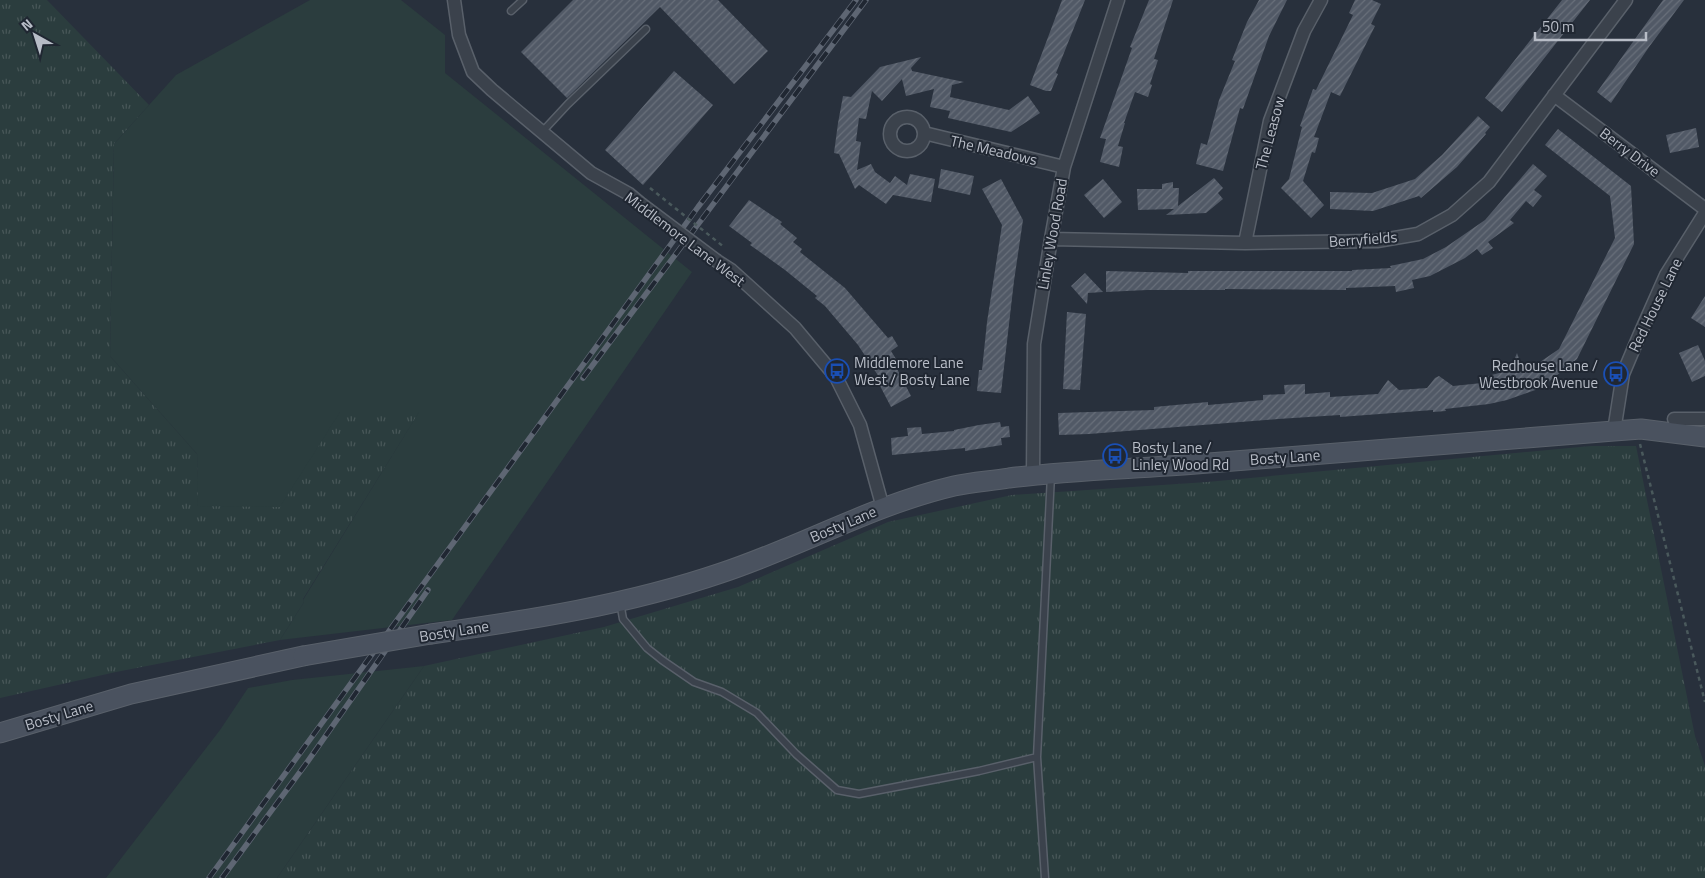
<svg xmlns="http://www.w3.org/2000/svg" width="1705" height="878" font-family="'Titillium Web',sans-serif">
	<defs>
		<pattern id="grass-tufts" width="24" height="20" patternUnits="userSpaceOnUse" patternTransform="scale(1.25)"><rect width="24" height="20" fill="#2b3d3e"/><path d="M3 7l-1-3M5 7V3M7 7l1-3M15 17l-1-3M17 17v-4M19 17l1-3" fill="none" stroke="#485758"/></pattern>
		<pattern id="building-hatch" width="6" height="6" patternUnits="userSpaceOnUse" patternTransform="scale(1.25)"><rect width="6" height="6" fill="#515966"/><path d="M-1 1l2-2M0 6l6-6M5 7l2-2" fill="none" stroke="#686f7a"/></pattern>
	</defs>
	<rect width="100%" height="100%" fill="#28303c"/>
	<path fill="url(#grass-tufts)" d="M0 0H47L149 105 114 144 110 356 197 454 199 506H280L340 411H420L303 599 304 602 280 640 116 672 0 698Z
		M1591 446H1636L1695 736 1705 766V878H277L424 666 604 627 738 587 888 522 1012 495 1207 482Z"/>
	<path fill="#2b3d3e" d="M310 0H401L445 35V73L692 272 452 620 280 640 304 602 303 600 419 412H340L280 507 198 506 197 454 110 356 114 144 176 75Z
		M424 666 277 878H106L220 730 248 688 292 680Z"/>
	<path fill="url(#building-hatch)" d="M573 0H718L768 51 734 84 660 7 567 98 521 52Z
		M1062 0H1085L1056 73 1058 74 1051 91H1046L1030 85Z
		M1149 0H1173L1154 59 1158 60 1150 84 1152 85 1148 97 1135 92 1124 123H1125L1118 146 1123 147 1119 167 1100 162 1106 139 1100 138 1132 48 1130 47Z
		M1259 0H1287L1269 36 1243 109 1240 108 1223 171 1196 164 1201 143 1207 145 1219 100 1235 61 1232 60 1247 22Z
		M1355 0H1372L1381 4 1371 24 1375 26 1340 96 1331 92 1314 137 1319 138 1315 153 1312 152 1303 181 1324 205 1311 218 1281 188 1289 179 1302 127 1300 126 1313 89 1316 90 1353 15 1349 13Z
		M1562 0H1590L1502 112 1485 98Z
		M1663 0H1684L1649 47 1611 103 1597 92Z
		M921 57 911 68 912 71 964 82 952 85 950 97 1009 110 1028 96 1040 113 1011 132 948 118 950 111 930 107 934 89 906 96 902 79 882 101 872 91 866 119 859 118 856 141 861 142 857 170 871 164 875 172 890 183 895 176 907 185 910 174 935 179 931 202 893 195 886 204 859 185 855 189 839 154 834 153 838 123 843 96 851 97 880 67Z
		M674 71 713 105 643 185 605 150Z
		M1478 116 1490 127 1485 133 1486 134 1457 167 1421 198 1419 196 1373 211 1330 209V192L1372 193 1415 179 1442 155Z
		M1696 128 1699 147 1670 153 1666 135Z
		M1558 129 1631 186 1634 244 1577 359 1541 388 1507 400 1489 404 1445 409 1446 411 1433 412V410L1340 417V415L1278 419 1089 434 1059 435 1058 413 1154 410V407L1208 402V405L1263 400V395L1285 394 1284 385 1305 384V394L1330 392V397L1378 394 1388 380 1399 390 1427 388 1435 378 1439 376 1453 386 1482 383 1481 378 1510 370 1517 353 1524 373 1559 349 1615 238 1610 196 1545 145Z
		M1533 164 1547 176 1534 190 1542 196 1533 207 1526 201 1510 220 1514 223 1488 242 1493 248 1482 255 1477 249 1465 258 1430 276 1412 280 1414 288 1396 292 1395 286 1346 288V290L1225 289V290H1147L1106 292V271L1188 273V271H1352V270L1391 268 1390 266 1423 259 1446 247 1485 220Z
		M941 169 974 176 970 195 938 188Z
		M1214 178 1223 188 1218 193 1223 199 1206 213 1166 215 1174 209 1138 210 1137 189H1162V184L1173 182V188H1179L1178 206Z
		M1001 179 1023 220 1014 281 1001 393 977 391 979 370H982L987 322 1002 225 982 189Z
		M1103 179 1122 202 1104 218 1084 195Z
		M749 200 782 222 780 224 797 238 793 242 802 249 800 252 845 288 888 338 892 336 898 346 891 351 896 359 893 361 911 396 891 407 878 382 881 380 858 345 825 306 815 298 817 296 785 270 760 252 750 245 752 243 729 226Z
		M1085 273 1103 292 1088 293 1087 304 1071 286Z
		M1705 296V327L1691 318Z
		M1067 312 1086 314 1080 390 1063 389Z
		M1698 345 1705 361V376L1692 382 1679 353Z
		M1000 422 1001 427 1009 426 1010 437 1001 438 1002 445 965 451V448L892 455 891 438 908 436 907 428 921 427 922 434 954 431V430L979 425Z"/>
	<g fill="none" stroke-linecap="round" stroke-linejoin="round">
		<g stroke="#59606a" stroke-width="9">
			<path id="lane" d="M511 11 523 0
				M542 132 568 104 646 29
				M620 602 623 619 647 648 662 660 694 682 722 692 757 713 796 754 837 790 859 794 979 771 1037 757
				M1045 878 1037 757 1051 475"/>
		</g>
		<g stroke="#59606a" stroke-width="15">
			<path id="street" d="M454 0 459 35 473 72 492 90 591 173 629 194 641 204
				M1554 95 1705 209
				M890 134a17 17 0 1 1 34 0a17 17 0 1 1-34 0Z
				M924 133 1064 167
				M1051 239 1245 243 1377 241 1418 234 1452 215 1489 182 1626 0
				M1245 243 1270 121 1304 31 1321 0
				M717 261 731 270 795 328 836 377 860 425 883 508
				M1674 419H1705
				M1614 431 1623 374 1639 336 1666 275 1705 213
				M1033 475 1034 344 1051 239 1064 167 1118 0"/>
		</g>
		<g stroke="#59606a" stroke-width="21">
			<path id="secondary" d="M431 634C529 620 627 605 721 573 800 547 873 505 954 486 972 482 991 481 1009 478 1071 470 1134 469 1196 464 1336 454 1475 441 1614 431L1641 429 1705 437
				M0 733 131 694 303 656"/>
		</g>
		<path stroke="#4a595c" stroke-width="2.5" stroke-dasharray="4 4" stroke-linecap="butt" d="M1640 444 1705 702"/>
		<use href="#lane" stroke="#3b424c" stroke-width="6"/>
		<use href="#street" stroke="#3b424c" stroke-width="12"/>
		<use href="#secondary" stroke="#4a525f" stroke-width="19"/>
		<g stroke="#5e6673" stroke-width="5.5">
			<path id="rail" d="M583 378 866 0
				M209 878 698 207 856 0
				M222 878 308 761 428 590"/>
		</g>
		<use href="#rail" stroke="#202732" stroke-width="4" stroke-dasharray="11" stroke-linecap="butt"/>
		<g stroke="#59606a" stroke-width="15" stroke-linecap="butt">
			<path id="street-bridge" d="M641 204 717 261"/>
		</g>
		<g stroke="#59606a" stroke-width="21" stroke-linecap="butt">
			<path id="secondary-bridge" d="M303 656 431 634"/>
		</g>
		<path stroke="#4a595c" stroke-width="2.5" stroke-dasharray="4 4" stroke-linecap="butt" d="M650 188 724 247"/>
		<use href="#street-bridge" stroke="#3b424c" stroke-width="12"/>
		<use href="#secondary-bridge" stroke="#4a525f" stroke-width="19"/>
	</g>
	<defs>
		<g id="bus-ring" transform="scale(1.25)"><circle r="9.5" fill="#202732" stroke="#1a4fb4" stroke-width="1.5"/><path d="M-5-6H5V4H4V6H2V4H-2V6H-4V4H-5ZM-3.5-4V0h7V-4ZM-3.5 1.2v1.5H-2V1.2ZM2 1.2v1.5H3.5V1.2Z" fill="#1a4fb4"/></g>
	</defs>
	<g fill-rule="evenodd">
		<use href="#bus-ring" x="837" y="371"/>
		<use href="#bus-ring" x="1616" y="374"/>
		<use href="#bus-ring" x="1115" y="456"/>
	</g>
	<g text-anchor="middle" dominant-baseline="central" stroke-width="4" stroke-linejoin="round" paint-order="stroke">
		<g font-size="15" fill="#b8bdc7" stroke="#202732">
			<text transform="translate(1270 133) rotate(-75)">The Leasow</text>
			<text transform="translate(994 150) rotate(13)">The Meadows</text>
			<text transform="translate(1630 152) rotate(37)">Berry Drive</text>
			<text transform="translate(1052 234) rotate(-80)">Linley Wood Road</text>
			<text transform="translate(685 239) rotate(37)">Middlemore Lane West</text>
			<text transform="translate(1363 239) rotate(-4)">Berryfields</text>
			<text transform="translate(1655 305) rotate(-64)">Red House Lane</text>
			<text transform="translate(1285 457) rotate(-4)">Bosty Lane</text>
			<text transform="translate(843 524) rotate(-23)">Bosty Lane</text>
			<text transform="translate(454 631) rotate(-9)">Bosty Lane</text>
			<text transform="translate(59 715) rotate(-17)">Bosty Lane</text>
		</g>
		<g font-size="15" fill="#b8bdc7" stroke="#202732" text-anchor="start">
			<text x="854" y="362">Middlemore Lane<tspan x="854" dy="17">West / Bosty Lane</tspan></text>
			<text x="1598" y="365" text-anchor="end">Redhouse Lane /<tspan x="1598" dy="17">Westbrook Avenue</tspan></text>
			<text x="1132" y="447">Bosty Lane /<tspan x="1132" dy="17">Linley Wood Rd</tspan></text>
		</g>
	</g>
	<g transform="translate(35 35) rotate(321)" stroke="#202732" stroke-width="4" paint-order="stroke">
	<path d="M0-4L9 19L0 12L-9 19Z" fill="#b8bdc7"/>
	<text y="-8" font-size="14" font-weight="bold" text-anchor="middle" fill="#b8bdc7">N</text>
	</g>
	<path d="M1535 32v8h111v-8" fill="none" stroke="#b8bdc7" stroke-width="2.5"/>
	<text x="1542" y="32" font-size="15" fill="#b8bdc7" stroke="#202732" stroke-width="4" paint-order="stroke">50 m</text>
</svg>
